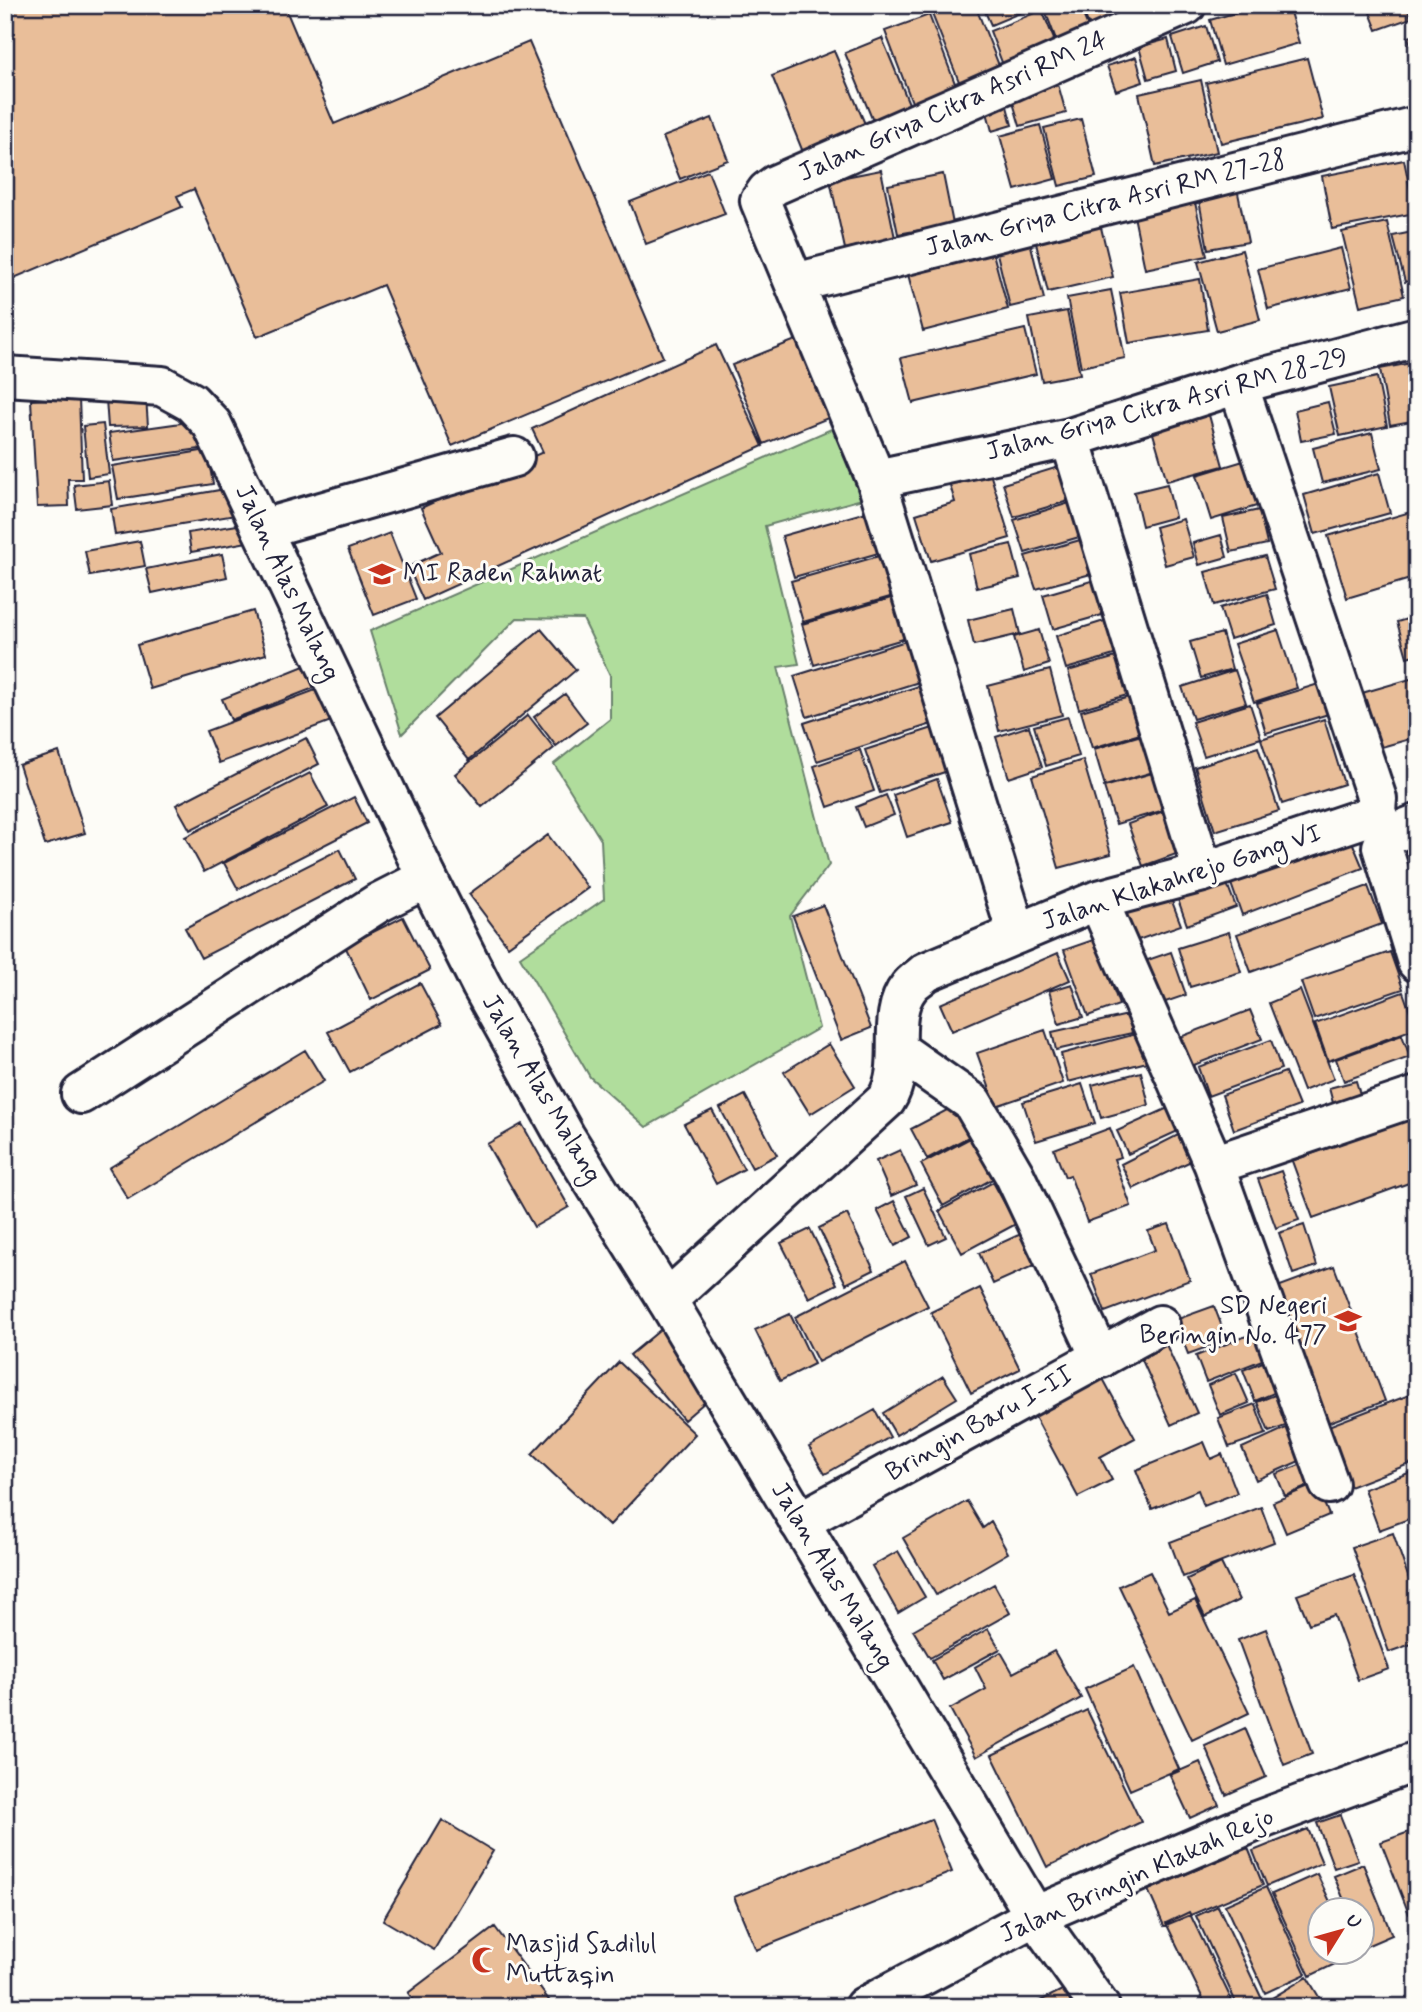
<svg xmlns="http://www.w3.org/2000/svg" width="1422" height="2012" font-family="Mynerve,sans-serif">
	<rect width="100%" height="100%" fill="#fdfcf7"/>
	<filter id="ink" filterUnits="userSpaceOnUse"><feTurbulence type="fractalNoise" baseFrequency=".0143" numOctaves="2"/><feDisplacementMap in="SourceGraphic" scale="14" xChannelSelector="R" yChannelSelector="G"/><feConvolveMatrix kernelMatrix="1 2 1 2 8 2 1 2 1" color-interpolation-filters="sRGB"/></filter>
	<g filter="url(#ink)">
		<path fill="#b0dd9c" stroke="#69806c" stroke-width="2" d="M854 419 880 494 765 526 799 664 778 667 829 865 790 916 819 1028 646 1127 590 1077 520 957 604 899 601 840 554 764 610 719V675L583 619 517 618 402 734 370 631Z"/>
		<path fill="#e9be99" stroke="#22223b" stroke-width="2" d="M5 5H284L334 124 529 42 663 357 452 446 383 285 257 337 194 189 177 196 182 207 7 281 5 276Z
			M939 5H975L1000 68 960 84 930 9Z
			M982 5H1039L991 25Z
			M1043 5H1079L1089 29 1057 42Z
			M1081 5H1106L1113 22 1091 31Z
			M1262 5H1288L1299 43 1223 65 1210 20Z
			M1367 5H1406L1411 18 1377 30Z
			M1042 10 1056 44 1003 65 990 31Z
			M929 15 959 94 915 110 885 31Z
			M1206 26 1217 62 1183 73 1172 37Z
			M1417 35V68L1408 37Z
			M882 38 912 111 875 126 845 53Z
			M1168 39 1176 71 1148 79 1139 47Z
			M834 51 868 131 805 157 772 76Z
			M1136 57 1143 82 1116 91 1107 66Z
			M1307 58 1323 119 1221 143 1206 83Z
			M1056 77 1066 113 1020 126 1009 89Z
			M1201 80 1217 152 1155 166 1139 94Z
			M1004 95 1012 125 992 131 984 101Z
			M712 118 728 160 680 179 663 137Z
			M1081 119 1096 177 1059 186 1044 128Z
			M1040 125 1055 179 1015 190 1000 136Z
			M1404 160 1415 213 1332 229 1322 176Z
			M881 170 895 238 845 249 830 180Z
			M708 171 725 214 646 244 630 202Z
			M943 174 953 224 898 234 888 185Z
			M1237 188 1248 242 1208 249 1198 195Z
			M1194 198 1207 256 1145 269 1133 211Z
			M1098 215 1113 277 1048 292 1033 231Z
			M1387 222 1404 296 1360 306 1342 232Z
			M1027 229 1044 299 1010 307 993 237Z
			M1417 231V279L1405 282 1393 236Z
			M990 242 1008 309 923 331 905 263Z
			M1341 248 1351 288 1268 309 1258 269Z
			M1242 250 1260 320 1217 331 1198 262Z
			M1200 279 1208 330 1129 343 1120 293Z
			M1111 290 1125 358 1081 367 1067 298Z
			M1067 311 1080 374 1042 381 1029 318Z
			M1025 329 1036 374 913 403 901 358Z
			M811 334 843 412 764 444 732 365Z
			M716 345 763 446 423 600 408 567 441 552 421 508 543 452 532 429Z
			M1411 363 1417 395V420L1390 425 1380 369Z
			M1377 377 1387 426 1340 436 1329 387Z
			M146 397 148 426 108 427 106 399Z
			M79 398 82 479H68L69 506 37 507 31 400Z
			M1328 402 1336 434 1301 441 1295 410Z
			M1209 415 1223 466 1167 481 1152 430Z
			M196 421 200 449 113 461 109 433Z
			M103 424 109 474 88 477 83 426Z
			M1372 433 1381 469 1322 483 1313 448Z
			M207 450 213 484 118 499 112 466Z
			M1250 459 1263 504 1211 520 1197 475Z
			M986 460 1010 538 931 561 916 514 955 502 946 472Z
			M1065 465 1075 499 1014 517 1003 484Z
			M1379 473 1390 513 1315 534 1304 495Z
			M109 481 112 505 77 509 74 485Z
			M1167 484 1175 517 1142 526 1134 492Z
			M231 488 236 515 115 535 111 509Z
			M1076 501 1086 535 1025 553 1014 520Z
			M1259 510 1267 544 1231 552 1223 518Z
			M1417 510V577L1347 598 1328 536Z
			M870 511 882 552 794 577 782 536Z
			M1183 519 1194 557 1165 565 1155 527Z
			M256 522 259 540 191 552 188 533Z
			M390 533 416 599 374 615 348 549Z
			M1221 535 1227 557 1199 565 1193 543Z
			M1087 538 1098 572 1036 589 1025 556Z
			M140 541 145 566 90 576 85 551Z
			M1011 544 1020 578 977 588 969 554Z
			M222 554 227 577 152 593 146 569Z
			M886 554 897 595 803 622 791 581Z
			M1265 556 1275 589 1214 605 1205 572Z
			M1105 577 1116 611 1053 629 1043 595Z
			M1267 594 1276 625 1230 639 1220 608Z
			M898 596 910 637 814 665 802 624Z
			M1014 609 1020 634 974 645 968 620Z
			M253 611 266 654 150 689 137 645Z
			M1417 616V654L1407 657 1397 622Z
			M1117 617 1128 651 1066 669 1056 636Z
			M541 629 576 670 469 760 435 718Z
			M1039 630 1049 664 1024 672 1014 637Z
			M1278 630 1297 688 1254 702 1234 644Z
			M1222 633 1232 669 1201 678 1190 642Z
			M909 640 922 681 807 717 794 676Z
			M1130 653 1141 691 1079 709 1068 671Z
			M304 666 314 688 231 720 222 699Z
			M1050 670 1062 715 999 731 988 686Z
			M1235 670 1246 703 1193 719 1182 687Z
			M1417 677V737L1378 748 1362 693Z
			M1325 682 1335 712 1266 733 1257 703Z
			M329 685 342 717 219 763 206 731Z
			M922 685 935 723 817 761 804 723Z
			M1143 693 1154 730 1092 748 1081 711Z
			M565 694 587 723 556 746 534 717Z
			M1250 704 1261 738 1204 756 1192 722Z
			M528 715 554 748 482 807 455 774Z
			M1068 717 1079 756 1046 766 1034 726Z
			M1324 719 1344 784 1282 804 1261 739Z
			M1029 726 1042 767 1009 778 996 737Z
			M936 727 951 770 880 793 865 750Z
			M1155 731 1167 768 1105 786 1094 749Z
			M306 738 319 764 190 830 176 805Z
			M1258 747 1279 811 1215 831 1195 767Z
			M860 750 874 791 828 807 814 766Z
			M59 752 85 833 45 845 19 765Z
			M1083 760 1111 854 1059 868 1032 776Z
			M1166 769 1178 806 1116 824 1104 787Z
			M310 773 328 807 204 872 185 837Z
			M937 779 952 822 907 837 893 795Z
			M886 795 894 815 864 827 856 807Z
			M354 797 367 823 238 889 224 863Z
			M1164 811 1179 853 1143 866 1128 824Z
			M1348 832 1363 868 1242 915 1229 878Z
			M1417 834V887L1409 889 1396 839Z
			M548 835 588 888 508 946 469 894Z
			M340 849 355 879 201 958 185 928Z
			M1222 871 1236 907 1187 925 1174 888Z
			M1368 886 1382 924 1251 972 1237 934Z
			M1168 891 1181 925 1118 947 1106 913Z
			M823 905 871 1028 841 1040 793 916Z
			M403 917 430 970 371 1000 345 946Z
			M1229 932 1241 972 1190 987 1178 948Z
			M1096 939 1119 1005 1088 1016 1064 950Z
			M1171 952 1186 995 1148 1008 1133 965Z
			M1390 952 1403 989 1314 1019 1301 982Z
			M1058 953 1070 980 952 1031 940 1004Z
			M420 983 442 1024 350 1072 328 1032Z
			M1072 984 1083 1017 1059 1024 1049 991Z
			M1300 990 1334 1079 1303 1091 1269 1003Z
			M1403 992 1416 1028 1328 1061 1315 1024Z
			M1250 1010 1262 1039 1186 1068 1175 1039Z
			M1128 1015 1132 1033 1056 1050 1052 1032Z
			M1045 1030 1063 1083 996 1106 977 1053Z
			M1140 1033 1147 1062 1068 1082 1061 1054Z
			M1402 1035 1410 1057 1344 1081 1336 1059Z
			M1271 1040 1281 1069 1208 1096 1198 1067Z
			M829 1044 855 1086 810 1114 784 1072Z
			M305 1050 324 1081 128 1199 109 1168Z
			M1141 1072 1149 1105 1101 1118 1092 1085Z
			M1285 1072 1299 1106 1234 1130 1222 1095Z
			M1356 1081 1365 1111 1337 1118 1329 1088Z
			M1082 1084 1095 1123 1036 1141 1023 1102Z
			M745 1095 777 1155 752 1168 720 1108Z
			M964 1101 980 1131 927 1159 911 1129Z
			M1168 1108 1178 1131 1128 1154 1117 1131Z
			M712 1110 744 1169 716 1184 684 1124Z
			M1417 1115V1180L1313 1218 1292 1161Z
			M522 1124 569 1207 534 1227 487 1144Z
			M1110 1128 1121 1157 1114 1159 1131 1206 1087 1222 1070 1175 1065 1177 1054 1149Z
			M976 1135 998 1176 943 1206 921 1164Z
			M1178 1135 1191 1161 1133 1189 1121 1164Z
			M900 1150 916 1185 891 1196 876 1161Z
			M1281 1171 1299 1220 1276 1228 1258 1179Z
			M993 1182 1016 1224 962 1253 939 1211Z
			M923 1188 946 1237 929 1245 906 1196Z
			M894 1201 912 1237 895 1246 877 1210Z
			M847 1214 874 1270 846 1284 819 1228Z
			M1169 1224 1190 1280 1105 1312 1091 1274 1155 1250 1148 1231Z
			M1304 1225 1317 1266 1293 1274 1279 1233Z
			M810 1229 837 1284 809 1298 781 1243Z
			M1032 1229 1046 1260 993 1284 979 1253Z
			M905 1261 928 1306 818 1362 795 1317Z
			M1334 1266 1385 1401 1322 1425 1272 1289Z
			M980 1288 1020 1369 971 1393 931 1312Z
			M1214 1306 1227 1340 1188 1354 1175 1320Z
			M790 1314 814 1364 780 1381 755 1330Z
			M665 1326 719 1390 684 1420 630 1355Z
			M1264 1329 1275 1355 1206 1382 1196 1356Z
			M1164 1340 1197 1413 1171 1425 1138 1351Z
			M1275 1357 1288 1387 1255 1401 1243 1370Z
			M619 1362 695 1434 609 1526 532 1454Z
			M1100 1373 1135 1438 1100 1457 1112 1480 1078 1497 1027 1402Z
			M1236 1373 1249 1403 1220 1415 1208 1385Z
			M943 1376 957 1398 896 1435 883 1413Z
			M1417 1392V1461L1347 1488 1323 1428Z
			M1280 1393 1291 1424 1269 1432 1257 1402Z
			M1255 1404 1266 1434 1229 1447 1218 1418Z
			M875 1410 890 1437 825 1474 809 1447Z
			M1297 1423 1311 1456 1256 1480 1242 1448Z
			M1204 1442 1211 1459 1222 1454 1237 1493 1204 1506 1198 1490 1152 1509 1136 1470Z
			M1302 1464 1311 1485 1285 1496 1276 1474Z
			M1417 1470V1516L1379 1530 1364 1489Z
			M1316 1484 1329 1515 1286 1533 1273 1502Z
			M967 1501 983 1528 991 1522 1008 1553 936 1595 903 1538Z
			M1261 1507 1274 1542 1183 1577 1170 1542Z
			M1393 1533 1417 1602V1642L1389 1652 1352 1547Z
			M898 1551 925 1597 898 1613 872 1566Z
			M1221 1563 1239 1600 1205 1617 1187 1579Z
			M1150 1572 1169 1612 1195 1600 1249 1713 1192 1740 1119 1586Z
			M1354 1575 1389 1669 1358 1680 1334 1615 1309 1624 1297 1595Z
			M994 1584 1010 1613 930 1658 913 1630Z
			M988 1629 1000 1649 943 1680 932 1660Z
			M1266 1629 1312 1754 1284 1765 1238 1640Z
			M1054 1651 1081 1698 976 1757 950 1709 986 1689 975 1667 1001 1652 1013 1673Z
			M1134 1667 1179 1769 1130 1790 1085 1689Z
			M1087 1710 1141 1822 1047 1867 992 1755Z
			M1245 1728 1266 1777 1226 1795 1205 1746Z
			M1200 1762 1219 1805 1190 1818 1170 1775Z
			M1417 1793V1818L1409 1795Z
			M1340 1815 1358 1860 1334 1868 1317 1823Z
			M931 1819 952 1872 756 1950 734 1897Z
			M442 1820 493 1851 434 1950 383 1920Z
			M1308 1829 1322 1863 1267 1886 1253 1851Z
			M1409 1832 1417 1853V1911L1409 1914 1381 1842Z
			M1248 1848 1263 1885 1164 1926 1148 1890Z
			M1363 1864 1392 1935 1364 1947 1362 1910H1348L1334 1876Z
			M1317 1874 1334 1910H1320V1952H1353L1354 1955 1310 1976 1272 1894Z
			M1266 1887 1306 1974 1265 1993 1225 1905Z
			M1218 1906 1262 1999 1244 2007H1238L1196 1916Z
			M1189 1912 1235 2007H1207L1166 1923Z
			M495 1927 554 2007H418L408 1993Z
			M1307 1977 1325 2007H1257Z
			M1064 1989 1073 2007H1028Z"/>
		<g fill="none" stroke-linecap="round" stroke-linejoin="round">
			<g stroke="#22223b" stroke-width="44">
				<path id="minor" d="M795 283 1417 126
					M1238 384 1377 799 1376 811 1386 838
					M1070 438 1203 872
					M876 479 1070 438 1238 384 1417 337
					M262 529 514 457
					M1386 838 1382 847 1417 962
					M1386 838 1394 833 1417 824
					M1098 900 1214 1165 1329 1484
					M1017 934 876 479 760 201 767 191 775 185 1186 5
					M898 1050 972 1102 1014 1174 1101 1358
					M81 1094 378 903 427 878
					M1214 1165 1417 1096
					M667 1300 886 1100C908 1066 885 1017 909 987 913 981 921 977 926 972L1098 900 1203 872 1367 817 1376 811
					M799 1522 1160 1325
					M864 2007 1035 1916 1259 1820 1417 1761"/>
			</g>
			<g stroke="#22223b" stroke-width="44">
				<path id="major" d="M5 376 162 386 191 402 212 424 427 878 481 985 565 1136 667 1300 1035 1916 1100 2007"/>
			</g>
			<use href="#minor" stroke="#fdfcf7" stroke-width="38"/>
			<use href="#major" stroke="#fdfcf7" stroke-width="38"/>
		</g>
	</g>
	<defs>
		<g id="school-bare" transform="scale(2.1)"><path d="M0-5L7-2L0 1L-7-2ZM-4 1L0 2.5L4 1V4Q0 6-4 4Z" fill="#c8321e" stroke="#fdfcf7" stroke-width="2.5" paint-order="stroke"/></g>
		<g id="mosque-bare" transform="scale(2.1)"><path d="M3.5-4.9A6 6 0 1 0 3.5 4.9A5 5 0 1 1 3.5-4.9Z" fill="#c8321e" stroke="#fdfcf7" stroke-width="2.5" paint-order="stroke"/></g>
	</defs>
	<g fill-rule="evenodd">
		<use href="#school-bare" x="382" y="574"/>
		<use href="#school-bare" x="1348" y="1321"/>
		<use href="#mosque-bare" x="485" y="1960"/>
	</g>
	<g text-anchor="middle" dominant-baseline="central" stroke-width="6" stroke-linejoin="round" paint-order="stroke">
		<g font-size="26" fill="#22223b" stroke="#fdfcf7">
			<text transform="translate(953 107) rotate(-24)">Jalan Griya Citra Asri RM 24</text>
			<text transform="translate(1106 204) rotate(-14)">Jalan Griya Citra Asri RM 27-28</text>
			<text transform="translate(1167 405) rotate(-15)">Jalan Griya Citra Asri RM 28-29</text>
			<text transform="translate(287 583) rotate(65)">Jalan Alas Malang</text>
			<text transform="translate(1182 878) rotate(-18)">Jalan Klakahrejo Gang VI</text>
			<text transform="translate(541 1089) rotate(60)">Jalan Alas Malang</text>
			<text transform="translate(980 1424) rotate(-29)">Bringin Baru I-II</text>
			<text transform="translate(832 1576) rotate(59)">Jalan Alas Malang</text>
			<text transform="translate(1137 1876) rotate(-24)">Jalan Bringin Klakah Rejo</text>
		</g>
		<g font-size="26" fill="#22223b" stroke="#fdfcf7" text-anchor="start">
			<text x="403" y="574">MI Raden Rahmat</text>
			<text x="1327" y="1306" text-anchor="end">SD Negeri<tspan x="1327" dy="30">Beringin No. 477</tspan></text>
			<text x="506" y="1945">Masjid Sadilul<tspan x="506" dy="30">Muttaqin</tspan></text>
		</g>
	</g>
	<rect width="1422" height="2012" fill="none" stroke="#fdfcf7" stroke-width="28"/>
	<rect x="14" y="14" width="1394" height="1984" fill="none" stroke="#22223b" stroke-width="2.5" filter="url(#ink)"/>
	<g transform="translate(1341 1931) rotate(53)"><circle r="33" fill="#fdfcf7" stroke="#a5a5ac" stroke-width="2"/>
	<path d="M0-5L12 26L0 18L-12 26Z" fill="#c8321e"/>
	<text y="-10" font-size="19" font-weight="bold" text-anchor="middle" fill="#22223b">U</text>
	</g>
</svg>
